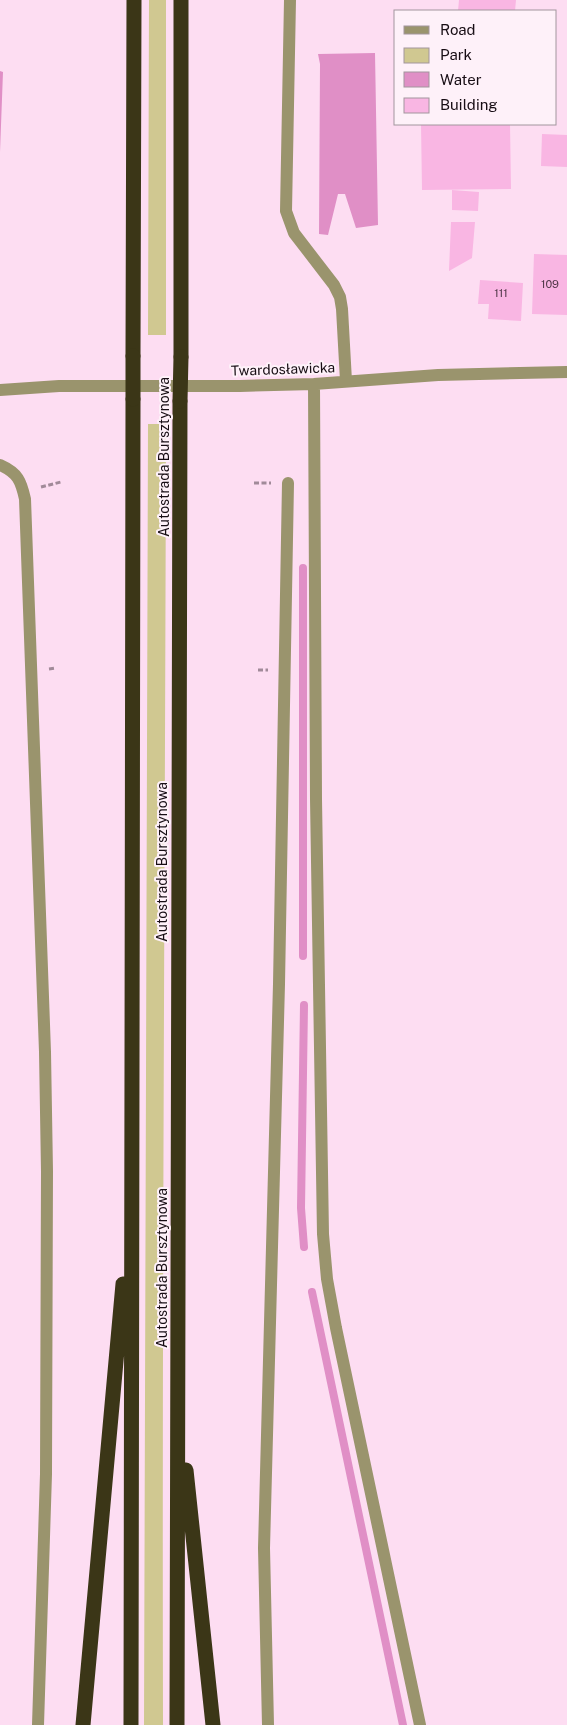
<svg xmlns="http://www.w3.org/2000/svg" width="567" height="1725" font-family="'Public Sans',sans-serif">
	<rect width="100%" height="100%" fill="#fdddf2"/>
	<path fill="#d0c891" d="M149 0H166V335H148Z
		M148 424H166C165 858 162 1291 163 1725H144Z"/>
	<path fill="#e08fc6" d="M375 53 378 225 356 228 345 194H338L328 235 319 234 320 64 318 54Z
		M0 71 3 72 0 152Z"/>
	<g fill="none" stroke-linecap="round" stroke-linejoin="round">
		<path stroke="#e08fc6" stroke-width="8" d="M303 568V956
			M304 1247 301 1208 304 1005
			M312 1292 403 1725"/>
	</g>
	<path fill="#f9b6e3" d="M459 0H516L515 11H458Z
		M421 124H510L511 189 422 190Z
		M542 134 567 135V167L541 166Z
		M452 190 479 192 478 211 452 210Z
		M451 222H475L472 258 449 271Z
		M534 254 567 255V315L532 314Z
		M480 280 523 283 521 321 488 319 489 304H478Z"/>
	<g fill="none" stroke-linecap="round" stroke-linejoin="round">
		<path stroke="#a18a99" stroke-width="3" stroke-dasharray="5 2.5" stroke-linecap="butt" d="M254 483H271
			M41 487 61 482
			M49 669 56 668
			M258 670H268"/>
		<path stroke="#9a946d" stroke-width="12" d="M290 0 286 211 294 233 334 285 340 297 342 309 346 381
			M314 384 316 799 323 1234 327 1279 336 1328 420 1725
			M0 390 59 386H240L314 384 438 375 567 372
			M0 465C18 473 21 481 25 499L45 1052 47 1171 46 1474 38 1725
			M268 1725 264 1548 279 984 288 483"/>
		<path stroke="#3b3617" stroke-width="15" d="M181 0V357
			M133 356 134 0
			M186 1470 213 1725
			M83 1725 123 1284
			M131 1725 133 399
			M177 1725 180 401"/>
		<path stroke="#3b3617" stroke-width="15" d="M133 399V356
			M180 401 181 357"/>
	</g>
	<g text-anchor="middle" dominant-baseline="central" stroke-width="4" stroke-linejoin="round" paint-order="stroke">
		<g font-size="11" fill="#503748">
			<text x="550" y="284">109</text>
			<text x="501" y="293">111</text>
		</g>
		<g font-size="14" fill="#170d14" stroke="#fef1f9">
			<text transform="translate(283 369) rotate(-2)">Twardosławicka</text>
			<text transform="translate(164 457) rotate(-90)">Autostrada Bursztynowa</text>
			<text transform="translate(162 862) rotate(-90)">Autostrada Bursztynowa</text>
			<text transform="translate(162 1268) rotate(-90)">Autostrada Bursztynowa</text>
		</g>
	</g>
	<rect x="394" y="10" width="162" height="115" fill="#fef1f9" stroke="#a2969d"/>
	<rect x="404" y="26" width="25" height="8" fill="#9a946d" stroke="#a2969d"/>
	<text x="440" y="35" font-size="15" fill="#170d14">Road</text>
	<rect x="404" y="48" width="25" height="15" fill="#d0c891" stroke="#a2969d"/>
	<text x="440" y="60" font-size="15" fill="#170d14">Park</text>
	<rect x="404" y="72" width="25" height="15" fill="#e08fc6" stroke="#a2969d"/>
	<text x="440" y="85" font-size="15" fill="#170d14">Water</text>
	<rect x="404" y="98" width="25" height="15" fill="#f9b6e3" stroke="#a2969d"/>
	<text x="440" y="110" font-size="15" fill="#170d14">Building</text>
</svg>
